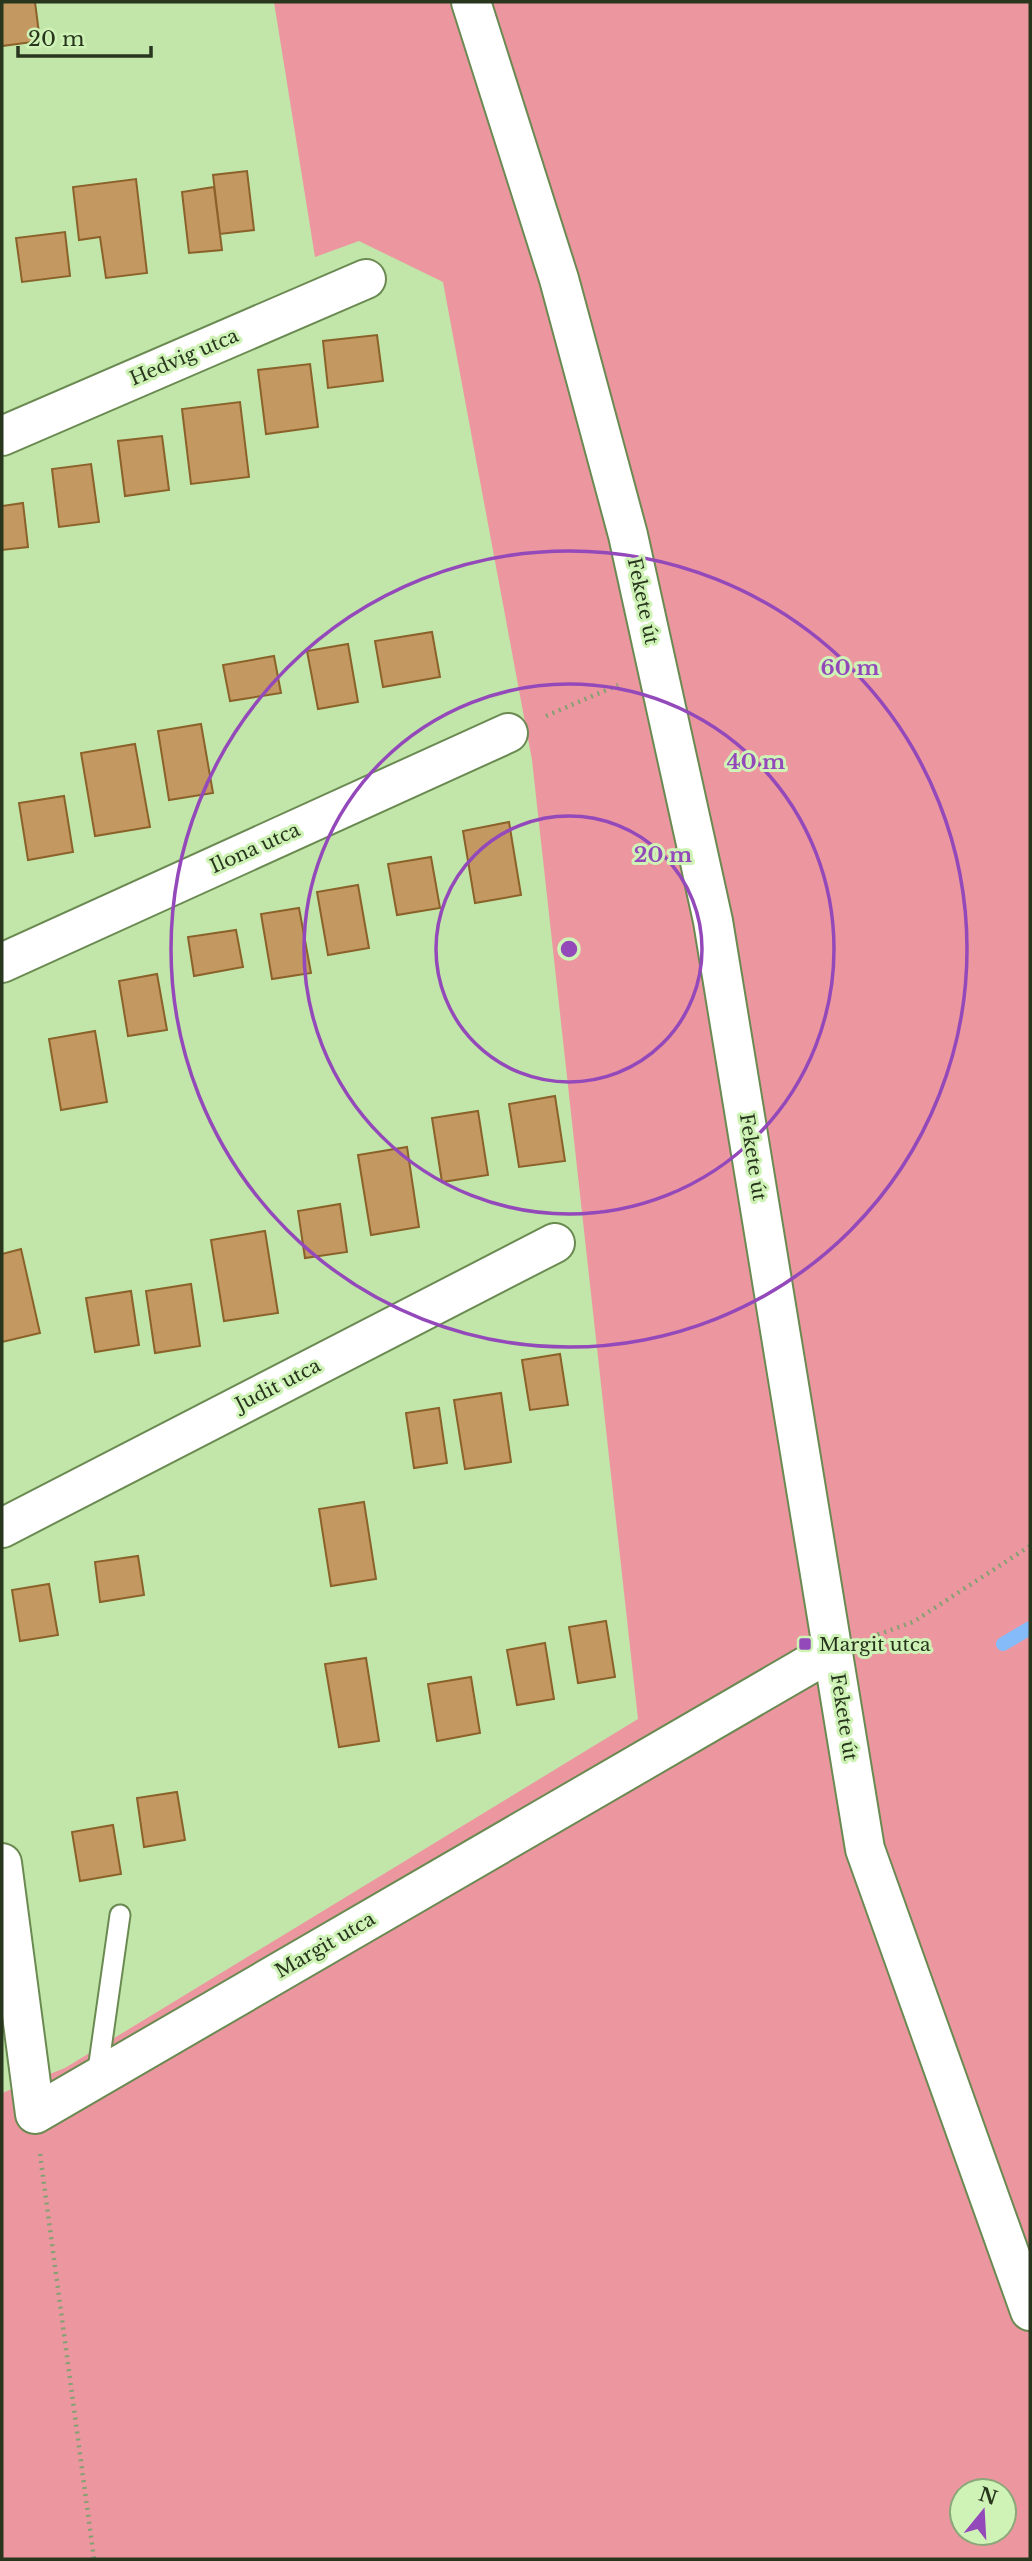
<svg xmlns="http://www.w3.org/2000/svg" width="1032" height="2561" font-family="'Libre Baskerville',serif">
	<rect width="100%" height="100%" fill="#c2e5a9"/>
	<path fill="#ec96a0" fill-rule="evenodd" d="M274 2H1030V2559H2V2093L65 2068 638 1719 532 760 443 282 359 241 315 257ZM962 2491H1004V2533H962Z"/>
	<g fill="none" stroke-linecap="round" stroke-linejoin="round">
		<path stroke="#86bbf9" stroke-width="14" d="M1003 1644 1030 1628"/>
	</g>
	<path fill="#c39861" stroke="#8a622a" stroke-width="2" d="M2 2H35L40 41 2 46Z
		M247 171 254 230 220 234 213 175Z
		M136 179 147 273 106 278 100 237 79 240 73 187Z
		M214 187 222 250 189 253 182 192Z
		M65 232 70 276 22 282 16 238Z
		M377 335 383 381 328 388 323 341Z
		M310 364 318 427 266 434 258 370Z
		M240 402 249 477 191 484 182 409Z
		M162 436 169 490 125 496 118 441Z
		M91 464 99 522 59 527 52 469Z
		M23 503 28 547 2 550V506Z
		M432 632 440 677 383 687 375 641Z
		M348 644 358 702 318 709 307 651Z
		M274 656 281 693 230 701 223 665Z
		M201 724 213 793 169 800 158 731Z
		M135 744 150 827 95 836 81 753Z
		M64 796 73 852 28 860 19 803Z
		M509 822 521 895 475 903 463 831Z
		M431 857 440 908 397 915 388 864Z
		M358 885 369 948 328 955 317 892Z
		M299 908 311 973 272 979 261 914Z
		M236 930 243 967 194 976 188 937Z
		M157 974 167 1030 128 1036 119 981Z
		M95 1031 107 1102 61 1110 49 1039Z
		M555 1096 565 1161 519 1167 509 1104Z
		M478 1111 488 1175 442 1182 432 1118Z
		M407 1147 419 1227 371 1235 358 1155Z
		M340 1204 347 1252 305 1258 298 1211Z
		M265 1231 278 1313 224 1321 211 1240Z
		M21 1249 40 1333 2 1342V1254Z
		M191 1284 200 1346 155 1353 146 1291Z
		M131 1291 139 1345 95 1352 86 1298Z
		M560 1354 568 1405 530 1410 522 1360Z
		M501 1393 511 1462 465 1469 454 1400Z
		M439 1408 447 1463 414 1468 406 1413Z
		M364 1502 376 1579 331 1586 319 1509Z
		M138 1556 144 1595 100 1602 95 1562Z
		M49 1584 58 1635 20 1641 12 1590Z
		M606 1621 615 1677 578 1683 569 1627Z
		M545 1643 554 1699 517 1705 507 1650Z
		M366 1658 379 1741 339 1747 325 1664Z
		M471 1677 480 1733 437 1741 428 1684Z
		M177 1792 185 1840 144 1847 137 1798Z
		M113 1825 121 1874 80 1881 72 1832Z"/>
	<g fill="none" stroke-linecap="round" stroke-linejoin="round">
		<g stroke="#6a8a52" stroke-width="23">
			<path id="lane" d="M97 2077 120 1915"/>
		</g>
		<g stroke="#6a8a52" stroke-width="42">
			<path id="street" d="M471 2 559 279 628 535 713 921 865 1849 1030 2311
				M2 436 366 279
				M2 963 508 733
				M2 1528 555 1243
				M2 1863 35 2114 834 1650"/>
		</g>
		<path stroke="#85a072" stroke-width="4.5" stroke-dasharray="2 5" stroke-linecap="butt" d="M546 716 618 685
			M871 1637 913 1622 1030 1546
			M40 2154 94 2559"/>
		<use href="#lane" stroke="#fff" stroke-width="19"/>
		<use href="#street" stroke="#fff" stroke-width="38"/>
	</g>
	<g fill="none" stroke="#9449ba" stroke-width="3.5">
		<circle cx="569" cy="949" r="133"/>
		<circle cx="569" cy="949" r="265"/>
		<circle cx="569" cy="949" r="398"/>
	</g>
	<rect fill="#9449ba" stroke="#cff3b6" stroke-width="2.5" x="798" y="1637" width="14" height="14" rx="3.5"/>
	<g text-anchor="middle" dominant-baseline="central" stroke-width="6" stroke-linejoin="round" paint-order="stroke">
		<g font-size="19" fill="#28361e" stroke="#cff3b6">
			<text transform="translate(184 357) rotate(-23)">Hedvig utca</text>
			<text transform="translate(643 601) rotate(78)">Fekete út</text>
			<text transform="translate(255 848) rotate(-24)">Ilona utca</text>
			<text transform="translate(753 1157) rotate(81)">Fekete út</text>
			<text transform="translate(278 1385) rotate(-27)">Judit utca</text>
			<text transform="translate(844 1717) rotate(81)">Fekete út</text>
			<text transform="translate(325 1945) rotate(-30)">Margit utca</text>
		</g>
		<g font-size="19" fill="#28361e" stroke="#cff3b6" text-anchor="start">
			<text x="819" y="1644">Margit utca</text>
		</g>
	</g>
	<circle cx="569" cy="949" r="10" fill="#9449ba" stroke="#cff3b6" stroke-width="3.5"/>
	<g font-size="21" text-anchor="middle" font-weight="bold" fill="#9449ba" stroke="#cff3b6" stroke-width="6" stroke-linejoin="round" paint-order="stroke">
		<text x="850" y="675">60 m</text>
		<text x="756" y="769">40 m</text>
		<text x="663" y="862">20 m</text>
	</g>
	<rect width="1032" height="2561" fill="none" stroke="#28361e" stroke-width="7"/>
	<g transform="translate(983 2512) rotate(18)"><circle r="33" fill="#cff3b6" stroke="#8ca779" stroke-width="2"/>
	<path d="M0-5L12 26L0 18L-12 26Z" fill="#9449ba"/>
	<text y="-10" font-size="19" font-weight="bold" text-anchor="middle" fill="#28361e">N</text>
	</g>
	<path d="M18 46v10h133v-10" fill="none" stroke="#28361e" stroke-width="3.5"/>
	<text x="28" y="46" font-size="21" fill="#28361e" stroke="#cff3b6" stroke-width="5" paint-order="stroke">20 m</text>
</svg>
